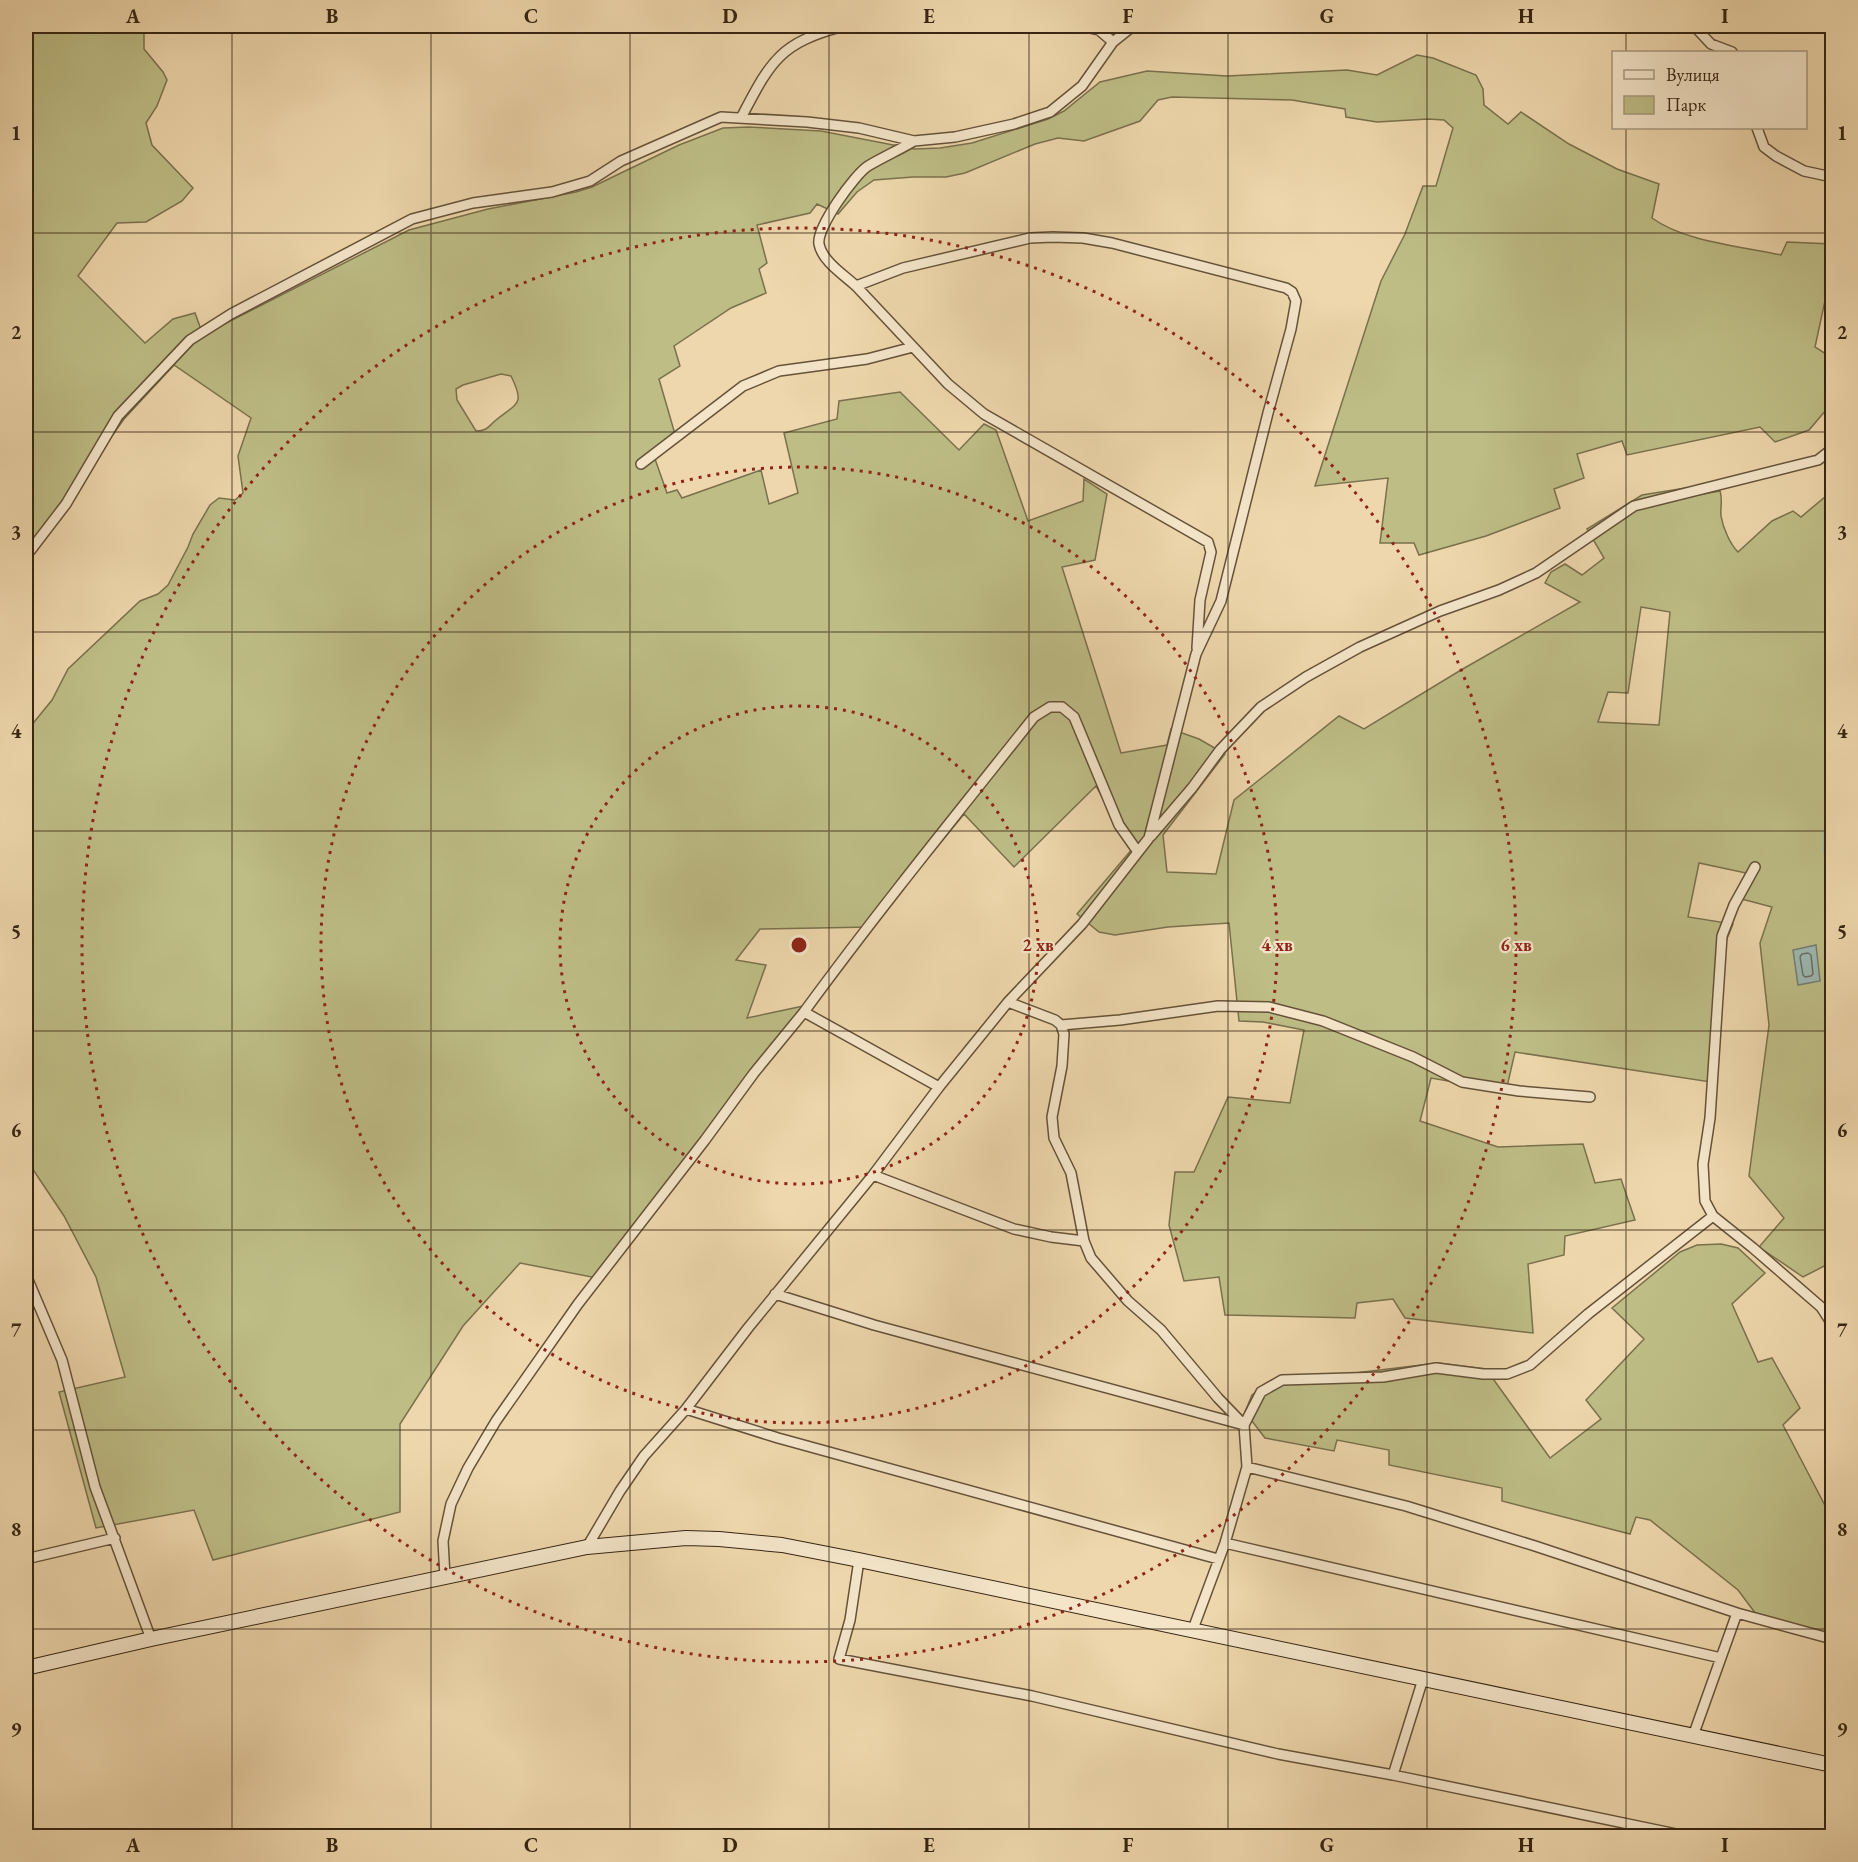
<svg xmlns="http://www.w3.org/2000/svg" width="1858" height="1862" font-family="'EB Garamond',serif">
	<rect width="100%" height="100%" fill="#eed7ac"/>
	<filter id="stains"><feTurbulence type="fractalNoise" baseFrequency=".00333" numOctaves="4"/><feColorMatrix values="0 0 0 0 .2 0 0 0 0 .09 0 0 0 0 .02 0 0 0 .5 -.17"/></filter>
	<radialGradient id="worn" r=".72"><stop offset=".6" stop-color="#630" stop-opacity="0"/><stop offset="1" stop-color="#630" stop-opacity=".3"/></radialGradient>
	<path fill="#bebd86" stroke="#7a714c" stroke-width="1.5" fill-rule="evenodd" d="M37 26H152L144 34V49L163 72 167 80 157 106 146 123 152 145 193 188 182 201 146 222 117 223 78 276 145 343 173 319 195 313 203 335 409 230 488 209 576 192 592 187 679 145 723 128 749 127 821 131 914 149 940 148 972 143 1048 119 1064 111 1100 82 1147 71 1227 76 1347 70 1377 75 1417 55 1433 58 1476 75 1483 89 1484 105 1508 124 1521 112 1569 144 1617 169 1659 184 1652 218C1685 242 1741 246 1781 255L1787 242 1832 244V294L1826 296 1815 347 1832 358V403L1809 430 1775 442 1760 427 1627 455 1622 441 1577 454 1584 478 1554 489 1560 508 1486 536 1419 555 1414 543H1380L1388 478 1315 486 1381 281 1405 234 1423 186H1436L1453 128 1444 120 1428 119 1377 122 1346 117 1345 109 1292 100 1172 97 1158 100 1140 121 1084 141 1058 138 1035 144 965 173 946 177H913L874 180 857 192 838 214 817 204 810 213 757 225 767 263 759 269 766 293 731 308 674 346 680 366 659 379 677 441 655 459 667 493 677 490 682 498 761 470 769 504 798 493 784 433 837 419 839 401 900 392 959 450 984 424 996 430 1028 521 1083 501 1084 479 1107 494 1095 560 1062 567 1121 753 1167 745 1171 729 1199 739 1225 754 1163 835 1167 872 1216 874 1234 800 1339 716 1364 729 1461 670 1580 602 1545 583 1551 572 1565 564 1582 575 1604 558 1587 529 1642 495 1685 488 1687 497 1720 491C1723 500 1720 508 1721 516 1723 528 1730 544 1738 552L1772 521 1793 511 1801 517 1832 491V1262L1803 1277 1759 1247 1784 1218 1749 1176 1769 1025 1760 943 1772 907 1734 897 1746 873 1699 863 1688 917 1733 924 1726 941 1717 1083 1515 1052 1506 1091 1431 1078 1420 1121 1498 1147 1583 1144 1595 1183 1621 1179 1635 1220 1565 1236 1564 1255 1528 1264 1533 1333 1405 1318 1393 1299 1357 1303 1355 1318 1225 1315 1219 1277 1184 1281 1169 1225 1175 1172H1194L1228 1097 1290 1103 1304 1030 1263 1022 1239 1021 1229 923 1168 927 1115 935 1099 932 1077 914 1133 848 1118 826 1096 786 1014 867 964 814 872 927 760 929 736 960 766 965 747 1018 813 1004 602 1279 520 1263 463 1326 400 1424V1512L213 1560 194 1510 96 1528 59 1392 125 1377 96 1277 64 1216 26 1159V732L52 700 68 669 140 601 158 594 168 585 188 547 193 534 210 505 219 498 235 500 243 493 238 456 251 418 174 365 124 419 26 558V35ZM501 374 511 376C526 406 516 403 496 420 488 427 487 431 476 431L457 400 456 389 463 385ZM1641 607 1670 612 1659 725 1598 722 1608 692 1628 693Z
		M1721 1244 1738 1248 1765 1273 1732 1304 1758 1362 1772 1358 1800 1408 1783 1425 1832 1519V1636L1756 1614 1738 1590 1650 1520 1636 1517 1630 1534 1502 1501V1488L1389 1465V1450L1337 1440 1334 1451 1265 1438 1245 1412 1252 1395 1272 1380 1294 1377 1330 1376 1438 1363 1486 1369 1550 1458 1601 1419 1586 1400 1644 1339 1612 1308 1680 1252 1697 1245Z"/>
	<path fill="#9cb8b2" stroke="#747d72" stroke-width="1.5" d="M1816 945 1820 981 1798 985 1793 950Z"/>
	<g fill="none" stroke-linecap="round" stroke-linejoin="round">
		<path stroke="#6a6e62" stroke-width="1.5" d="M1808 953 1811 955 1813 974 1811 976 1805 977 1803 975 1800 957 1802 954Z"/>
		<path stroke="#9cb8b2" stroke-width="18" d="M1832 833V852"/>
		<g stroke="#655239" stroke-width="12">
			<path id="street" d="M1080 26 1099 30 1113 42
				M1694 26 1711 44 1732 52
				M741 118C771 61 779 43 844 26L999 27 1015 26
				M1757 128 1764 147 1776 156 1804 171 1832 177
				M856 286 948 384 984 414 1208 542 1211 552 1200 600 1197 648
				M641 464 743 386 779 371 867 359 913 347
				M26 554 30 551 66 504 118 416 190 340 231 314 412 219 473 203 552 192 590 181 621 161 721 117 807 122 859 128 914 141 955 137 1014 124 1050 112 1082 86 1113 42 1133 26
				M1151 836 1192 788 1220 750 1261 707 1306 677 1360 647 1440 611 1499 590 1536 573 1634 506 1818 460 1832 449
				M1755 867 1734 905 1722 936 1710 1118 1703 1164 1705 1201 1713 1216 1753 1248 1821 1307 1832 1324
				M1008 1002 1055 1020 1061 1025 1064 1034 1062 1066 1052 1117 1054 1138 1071 1173 1084 1241 1091 1258 1128 1301 1161 1330 1218 1398 1244 1425 1247 1467 1225 1543 1193 1629
				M804 1012C878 911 956 815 1034 717L1050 707H1062L1074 717 1119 825 1138 852
				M1061 1025 1120 1020 1218 1006 1269 1007 1323 1021 1413 1057 1462 1082 1519 1091 1590 1097
				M873 1175 1014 1229 1051 1237 1084 1241
				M26 1275 62 1360 95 1487 151 1639
				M775 1294 874 1325 1244 1425 1261 1392 1282 1380 1383 1377 1436 1368 1483 1374H1507L1530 1365 1588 1314 1713 1216
				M686 1409 778 1438 1218 1559
				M1247 1467 1406 1506 1535 1546 1737 1613 1832 1639
				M1225 1543 1721 1658
				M587 1547 620 1491 644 1456 686 1409 748 1328 873 1175 939 1087 1008 1002 1082 924 1149 838 1196 654 1221 601 1268 413 1291 329 1296 301 1292 292 1286 288 1112 243 1083 238 1053 237 1030 238 903 268 856 286C844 275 822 261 819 244 816 228 855 174 868 166 883 157 899 150 914 141
				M26 1559 115 1538
				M859 1560 850 1620 839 1659 1032 1696 1278 1754 1393 1775 1686 1836
				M445 1577 443 1541 451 1504 468 1468 496 1421 578 1304 705 1140 754 1073 804 1012 939 1087
				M1693 1736 1737 1613
				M1393 1775 1423 1679"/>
		</g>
		<g stroke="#372513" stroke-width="16">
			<path id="secondary" d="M26 1668 151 1639 587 1547 686 1538 719 1539 782 1545 859 1560 1832 1765"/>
		</g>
		<use href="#street" stroke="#f4e5c9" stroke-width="9"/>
		<use href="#secondary" stroke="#f4e5c9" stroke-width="14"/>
	</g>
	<path fill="none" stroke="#372513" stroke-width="1.5" stroke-opacity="0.55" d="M232 26V1836M431 26V1836M630 26V1836M829 26V1836M1029 26V1836M1228 26V1836M1427 26V1836M1626 26V52M1626 128V1836M26 233H1832M26 432H1832M26 632H1832M26 831H1832M26 1031H1832M26 1230H1832M26 1430H1832M26 1629H1832"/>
	<g fill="none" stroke="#8f2418" stroke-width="3" stroke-dasharray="3 6">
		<circle cx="799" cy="945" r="239"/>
		<circle cx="799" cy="945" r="478"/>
		<circle cx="799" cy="945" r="717"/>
	</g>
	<circle cx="799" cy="945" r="9" fill="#8f2418" stroke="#f4e5c9" stroke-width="3"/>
	<g font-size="18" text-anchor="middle" font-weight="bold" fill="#8f2418" stroke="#f4e5c9" stroke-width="4.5" stroke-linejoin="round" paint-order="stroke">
		<text x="1038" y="951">2 хв</text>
		<text x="1277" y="951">4 хв</text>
		<text x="1516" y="951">6 хв</text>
	</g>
	<rect width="1858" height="1862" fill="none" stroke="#eed7ac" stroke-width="66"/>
	<rect x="1612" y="51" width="195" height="78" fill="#f4e5c9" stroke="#a89880" stroke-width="1.5"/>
	<rect x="1624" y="70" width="30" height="9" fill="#f4e5c9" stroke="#a89880" stroke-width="1.5"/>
	<text x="1666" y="81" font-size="18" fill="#372513">Вулиця</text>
	<rect x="1624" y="96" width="30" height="18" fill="#bebd86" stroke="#a89880" stroke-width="1.5"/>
	<text x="1666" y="111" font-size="18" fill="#372513">Парк</text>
	<rect x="33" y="33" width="1792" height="1796" fill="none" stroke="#372513" stroke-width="2"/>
	<g font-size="20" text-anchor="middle" font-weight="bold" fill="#372513">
		<text x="133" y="23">A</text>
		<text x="332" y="23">B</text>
		<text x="531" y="23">C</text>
		<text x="730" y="23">D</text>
		<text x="929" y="23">E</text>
		<text x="1128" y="23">F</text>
		<text x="1327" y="23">G</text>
		<text x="1526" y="23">H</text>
		<text x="1725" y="23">I</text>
		<text x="16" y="140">1</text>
		<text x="1842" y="140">1</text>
		<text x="16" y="339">2</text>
		<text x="1842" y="339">2</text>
		<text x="16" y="539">3</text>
		<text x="1842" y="539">3</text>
		<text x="16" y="738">4</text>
		<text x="1842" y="738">4</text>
		<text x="16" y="938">5</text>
		<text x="1842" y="938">5</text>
		<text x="16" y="1137">6</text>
		<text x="1842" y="1137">6</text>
		<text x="16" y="1337">7</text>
		<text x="1842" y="1337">7</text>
		<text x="16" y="1536">8</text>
		<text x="1842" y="1536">8</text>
		<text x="16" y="1736">9</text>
		<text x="1842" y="1736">9</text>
		<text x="133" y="1852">A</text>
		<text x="332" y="1852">B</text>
		<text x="531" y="1852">C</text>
		<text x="730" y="1852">D</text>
		<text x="929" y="1852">E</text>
		<text x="1128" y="1852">F</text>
		<text x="1327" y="1852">G</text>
		<text x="1526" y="1852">H</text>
		<text x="1725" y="1852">I</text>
	</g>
	<rect width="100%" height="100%" filter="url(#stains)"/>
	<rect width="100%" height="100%" fill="url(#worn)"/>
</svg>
